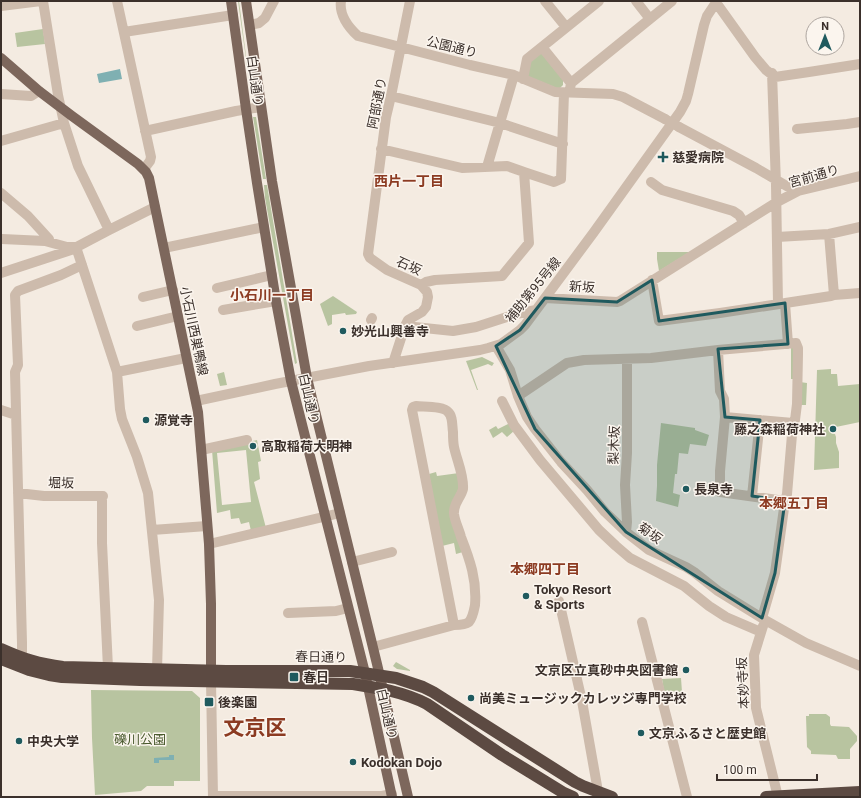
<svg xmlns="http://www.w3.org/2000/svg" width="861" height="798" font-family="Roboto,'Noto Sans JP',sans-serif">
	<rect width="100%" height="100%" fill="#f4ebe1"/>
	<path fill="#b8c4a0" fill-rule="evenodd" d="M238 1H239L251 95Z
		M43 29 45 44 17 47 15 33Z
		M542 53 563 79V85L559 89 527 76 530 59Z
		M253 117H256L266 179H263Z
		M264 185H267L297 363 295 364 265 198Z
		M657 252H690L659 271 657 259Z
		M333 296 357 312 356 314 346 315 345 313 332 315V324L328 326 320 304Z
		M791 346 796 349 794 379H791Z
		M482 357 494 363 492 366 488 364 471 370 478 390H477L466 361Z
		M831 369V374H837L838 386 860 384V422L831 428V433L835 434 836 437V443L839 452V468L814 470 817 370Z
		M224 372 227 385 220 386 217 374Z
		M800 382 807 383 806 405H799Z
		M510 423 515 430 507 437 502 432 493 438 489 430 496 426 498 429Z
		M661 423 695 428V430L709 435 706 446 690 444 688 454 679 453 677 474H675L673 493 680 495 678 507 656 501 657 486V465Z
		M257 440 261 461 258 462 260 479 254 482 266 528 251 531 249 522 241 524 239 518 231 519 230 510 217 513 212 450ZM246 450 251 502 222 505 217 453Z
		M436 472 437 476 459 473 460 486 454 499 463 552 456 554 454 543 442 546 429 474Z
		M396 662 410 670V671L397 669 393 666Z
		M681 678 682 692 664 691 662 679Z
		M91 690 192 691 200 698V781H174V786H147L141 791 95 795 92 738Z
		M809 714H826L830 717V724L831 726 849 727 857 736V741L850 749V759H838L836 755 811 754V751L807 747 806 716H809Z"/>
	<path fill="#7fb0b2" d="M120 69 122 79 99 83 97 74Z
		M169 755H174V760H159V763H154V758L169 757Z"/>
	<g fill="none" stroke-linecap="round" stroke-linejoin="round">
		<path stroke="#cdbbac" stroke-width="10" d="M43 1 58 95 64 123 78 166 109 230
			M117 1 151 157 150 161 144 169
			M341 1C339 14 348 27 358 36L470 65 514 75 555 92 613 94 623 97 665 119
			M545 1 566 27
			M636 1 650 19
			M715 1 755 57 766 70 775 77 809 72 860 64
			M1 6 41 1
			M250 25 259 23 265 18 274 1
			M124 32 233 15
			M542 47 571 83 570 89
			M772 73 776 185 778 304
			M523 79 527 59 599 1
			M571 83 672 1
			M1 94 31 96 39 91
			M391 96 500 123 563 144
			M679 127 756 168 790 188 798 191
			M797 129 847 124 860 122
			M145 131 236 111 261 107
			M1 141 64 123
			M381 149 462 168 507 166 524 172
			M487 167 514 75
			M651 182 662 190 733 211 739 215 744 223
			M1 193 28 216 49 239V242
			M829 234 834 295
			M777 237 829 234 860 227
			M2 239 45 241 67 247H75
			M76 247 100 320 117 372 120 409 122 419 137 457 148 493 159 600 157 670
			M164 248 264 227
			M1 273 71 250 109 230 155 207
			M652 280 659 321 720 313 831 296 834 295 860 293
			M421 285 426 282 435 280 502 276 529 243 524 172 554 182 561 179 564 93
			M217 288 272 275
			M143 297 173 290
			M545 298 617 302 620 301 777 202 798 191 860 176
			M785 303 788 344
			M223 310 276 301
			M371 320 372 318
			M137 326 178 316
			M405 326 453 331 476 327 516 314 536 310
			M496 346 510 370 518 396 527 417 535 429 561 462 587 490 605 512 626 532 649 550 686 567 694 572 718 591 765 620 806 643 860 666
			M718 350 720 391 724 399 725 417 720 471V492L785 501
			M393 363 405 326 408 320 422 312 426 307 428 297 427 292 421 285 387 270 370 258 368 254 386 117 391 96 410 1
			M117 372 186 358
			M518 396 567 363 584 360 651 358 718 350 796 343 798 348V354L797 404 795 420 793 423 787 494 785 501 775 573 762 618
			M196 401 275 384 369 366 480 350 488 348 501 344 520 330 525 325 594 232 680 112 686 101 688 94 704 25 707 16 717 1
			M502 401 514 425 540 460 599 530 616 546 630 558 684 586 709 606 726 617 761 632
			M1 410 16 415
			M725 417 793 423
			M201 450 247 440
			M18 493 44 496H103L102 498V543L108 668
			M752 496 760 420
			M152 530 207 526
			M626 532 627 522 625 485 627 453V359
			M209 544 340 513
			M352 562 392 552
			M559 601 582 701 599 797
			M288 613 336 611 348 608
			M642 622 687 797
			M763 626 754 655 756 708 778 797
			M373 647 454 625C459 625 465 625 469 622 473 617 474 610 475 605 477 580 470 560 461 537 459 529 455 522 454 514 453 503 461 498 463 489 464 475 457 461 454 447 453 442 453 437 453 432 452 426 453 416 448 412 444 406 423 407 416 406L413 407 412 410 454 625
			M18 663 22 653V643L15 372 18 365 15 295 18 291 61 275 82 265
			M211 681 213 797
			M213 796H382L392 794"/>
		<path stroke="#7d675c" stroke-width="10" d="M231 1 246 109 257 183 276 301 291 381 365 673 392 797
			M246 1 272 181 307 378 377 664 408 797
			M1 58 39 91 72 116 138 164 146 172 149 178 198 412 209 544 211 604V677"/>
		<path stroke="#5c4a42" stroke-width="12" d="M1 649C23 659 39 664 63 667L226 671H350L396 678 423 687 433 692 575 782 583 786 612 797
			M1 659 29 670 49 675 62 677 140 680 353 684C379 688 404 692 427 704L502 755 564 793 573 797
			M766 797 860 792"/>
		<path stroke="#cdbbac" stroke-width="10" d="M665 119 679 127"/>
	</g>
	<path fill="#1f5a5e" fill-opacity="0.2" stroke="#1f5a5e" stroke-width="3" stroke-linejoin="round" d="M652 280 659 321 785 303 788 344 718 349 725 417 760 420 752 496 785 501 775 573 762 618 626 532 535 429 496 346 520 330 545 298 617 302Z"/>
	<g fill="#1f5a5e" stroke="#fbf5ee" stroke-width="1.5">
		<path d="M661 151h4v4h4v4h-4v4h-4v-4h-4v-4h4z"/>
		<circle cx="343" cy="331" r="4"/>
		<circle cx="146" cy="420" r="4"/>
		<circle cx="833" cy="429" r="4"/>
		<circle cx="253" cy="446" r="4"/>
		<circle cx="686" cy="489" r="4"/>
		<circle cx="526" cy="596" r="4"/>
		<circle cx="686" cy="670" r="4"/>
		<rect x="289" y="672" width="10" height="10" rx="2"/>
		<circle cx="471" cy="698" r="4"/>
		<rect x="204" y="697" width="10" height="10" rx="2"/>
		<circle cx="641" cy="733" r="4"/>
		<circle cx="19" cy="741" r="4"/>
		<circle cx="353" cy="762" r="4"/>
	</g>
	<g text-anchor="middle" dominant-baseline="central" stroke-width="3" stroke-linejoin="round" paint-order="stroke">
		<g font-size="13" fill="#3b302b" stroke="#fbf5ee">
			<text transform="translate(452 47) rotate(14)">公園通り</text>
			<text transform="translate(255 81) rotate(82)">白山通り</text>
			<text transform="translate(377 103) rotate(-79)">阿部通り</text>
			<text transform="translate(814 176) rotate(-16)">宮前通り</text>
			<text transform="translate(409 266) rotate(24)">石坂</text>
			<text transform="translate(582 287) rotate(3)">新坂</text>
			<text transform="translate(533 290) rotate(-51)">補助第95号線</text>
			<text transform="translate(194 331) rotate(78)">小石川西巣鴨線</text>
			<text transform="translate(309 399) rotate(77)">白山通り</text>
			<text transform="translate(614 445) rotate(-88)">梨木坂</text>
			<text transform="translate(61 483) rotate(1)">堀坂</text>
			<text transform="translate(650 533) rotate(35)">菊坂</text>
			<text transform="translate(321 657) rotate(1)">春日通り</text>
			<text transform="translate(743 683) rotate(-93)">本妙寺坂</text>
			<text transform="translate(387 714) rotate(77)">白山通り</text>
		</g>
		<g font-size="13" font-weight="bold" fill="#3b302b" stroke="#fbf5ee" text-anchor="start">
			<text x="672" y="157">慈愛病院</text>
			<text x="351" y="331">妙光山興善寺</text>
			<text x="154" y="420">源覚寺</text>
			<text x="825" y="429" text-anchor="end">藤之森稲荷神社</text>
			<text x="261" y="446">高取稲荷大明神</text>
			<text x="694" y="489">長泉寺</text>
			<text x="534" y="589">Tokyo Resort<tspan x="534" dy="15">&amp; Sports</tspan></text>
			<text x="678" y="670" text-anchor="end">文京区立真砂中央図書館</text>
			<text x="303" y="677">春日</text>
			<text x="479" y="698">尚美ミュージックカレッジ専門学校</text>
			<text x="218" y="702">後楽園</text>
			<text x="649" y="733">文京ふるさと歴史館</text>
			<text x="27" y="741">中央大学</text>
			<text x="361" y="762">Kodokan Dojo</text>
		</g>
		<g font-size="13" fill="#4a5a2e" stroke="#fbf5ee">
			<text x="140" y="739">礫川公園</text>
		</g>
		<g font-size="14" font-weight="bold" fill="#8c3b22" stroke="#fbf5ee">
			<text x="409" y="181">西片一丁目</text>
			<text x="272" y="295">小石川一丁目</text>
			<text x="794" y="503">本郷五丁目</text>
			<text x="545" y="569">本郷四丁目</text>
		</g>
		<g font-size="21" font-weight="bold" fill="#8c3b22" stroke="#fbf5ee">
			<text x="255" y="728">文京区</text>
		</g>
	</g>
	<rect width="861" height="798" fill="none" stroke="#3b302b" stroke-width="4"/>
	<g transform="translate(825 36)"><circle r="19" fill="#fbf5ee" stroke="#aea6a0"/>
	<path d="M0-3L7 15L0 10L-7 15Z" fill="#1f5a5e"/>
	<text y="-6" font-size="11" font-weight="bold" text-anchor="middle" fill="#3b302b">N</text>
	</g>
	<path d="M717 774v6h100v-6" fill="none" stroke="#3b302b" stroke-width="2"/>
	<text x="723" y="774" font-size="12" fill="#3b302b" stroke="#fbf5ee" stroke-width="3" paint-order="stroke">100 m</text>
</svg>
